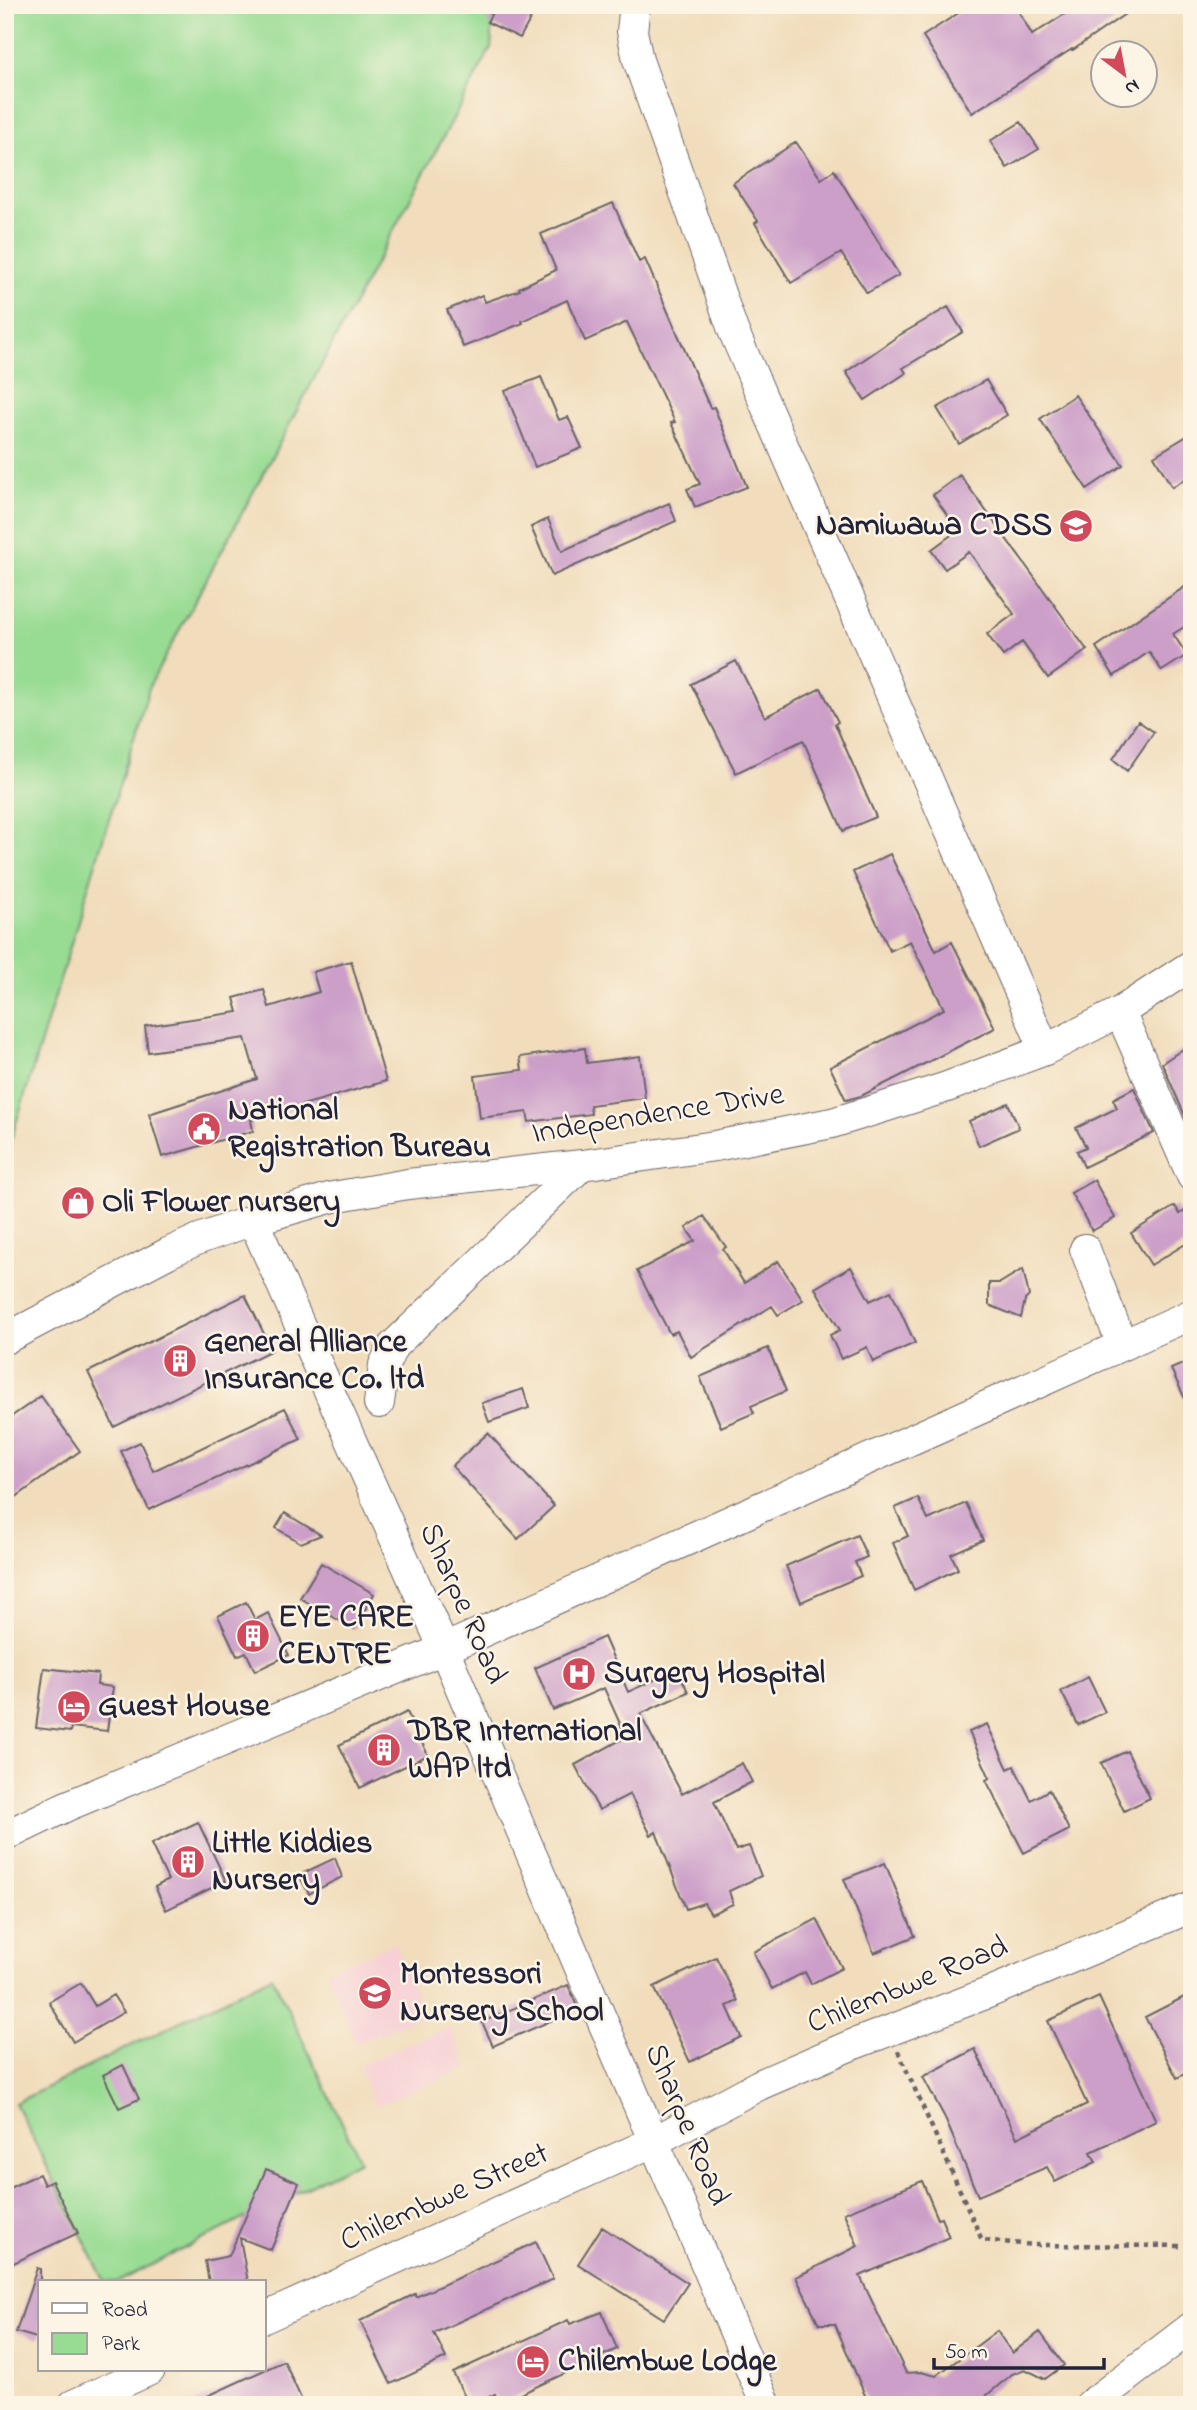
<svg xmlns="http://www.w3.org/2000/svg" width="1197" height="2410" font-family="'Indie Flower',sans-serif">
	<rect width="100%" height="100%" fill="#fcf5e5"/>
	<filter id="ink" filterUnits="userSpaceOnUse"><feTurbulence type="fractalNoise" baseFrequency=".0143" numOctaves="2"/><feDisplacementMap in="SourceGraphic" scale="14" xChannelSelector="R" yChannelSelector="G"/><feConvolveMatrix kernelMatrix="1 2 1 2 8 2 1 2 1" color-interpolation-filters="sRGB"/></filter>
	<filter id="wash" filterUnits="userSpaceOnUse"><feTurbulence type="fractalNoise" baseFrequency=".00686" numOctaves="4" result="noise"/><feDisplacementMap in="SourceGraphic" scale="28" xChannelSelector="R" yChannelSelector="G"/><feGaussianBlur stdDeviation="1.57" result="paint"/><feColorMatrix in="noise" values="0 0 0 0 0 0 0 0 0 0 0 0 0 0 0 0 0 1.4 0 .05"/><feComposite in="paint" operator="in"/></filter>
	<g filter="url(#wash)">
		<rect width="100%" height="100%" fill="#f1ddbc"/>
		<path fill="#f7cfd5" d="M395 1943 424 2015 356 2043 326 1971Z
			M450 2027 467 2068 375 2106 359 2065Z"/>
		<path fill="#98db93" stroke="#5d7e67" stroke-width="2" d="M5 5H494L491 48 150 685 5 1160Z
			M272 1976 360 2160 118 2282H105L15 2103Z"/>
		<g id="blocks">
			<path fill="#cc9fc9" d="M496 5H538L520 38 487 22Z
				M971 5H1015L1032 35 1079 5H1138L1073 50 1072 49 972 113 923 36Z
				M1021 122 1039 149 1007 168 990 141Z
				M796 142 821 179 834 170 899 275 867 293 841 253 791 283 755 223 758 221 733 183Z
				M613 203 639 262 645 259 710 408 714 407 747 487 695 507 687 489 700 484 671 423 675 422 627 322 585 341 567 300 522 321 523 323 463 347 447 310 482 295 485 302 520 290 519 288 556 270 541 234Z
				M948 307 963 332 903 368 906 373 865 400 846 372 898 336Z
				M541 377 559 420 568 417 582 448 535 467 505 391Z
				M986 380 1007 415 959 444 937 408Z
				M1075 395 1123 465 1087 489 1040 419Z
				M1192 433V475L1172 487 1154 456Z
				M960 475 1087 650 1048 678 1022 642 1003 656 987 634 1014 614 969 552 945 569 931 550 958 530 933 495Z
				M669 503 676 521 552 576 531 527 548 519 562 551Z
				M1192 582V622L1173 634 1187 655 1162 671 1149 652 1114 676 1096 647Z
				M736 661 765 717 821 688 838 722 835 724 876 817 843 831 803 740 736 773 691 684Z
				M1138 721 1154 732 1127 771 1113 759Z
				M890 854 936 951 952 942 995 1028 861 1096 846 1100 830 1067 944 1009 910 941 890 951 853 872Z
				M351 961 386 1081 251 1120 253 1131 162 1157 149 1114 257 1079 245 1038 148 1052 145 1026 238 1012 234 998 264 990 269 1007 319 992 313 972Z
				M1192 1043V1132L1162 1063Z
				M585 1048 587 1063 640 1056 645 1098 590 1105 591 1114 529 1122 527 1112 480 1118 475 1076 522 1070 520 1057Z
				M1134 1088 1154 1133 1084 1167 1077 1151 1086 1147 1076 1128 1117 1108 1113 1099Z
				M1008 1103 1019 1128 979 1146 969 1121Z
				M1094 1180 1115 1218 1092 1231 1071 1193Z
				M1175 1206 1180 1214 1192 1206V1240L1151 1265 1131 1233Z
				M704 1216 726 1247 723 1249 744 1283 778 1261 803 1300 778 1315 772 1306 691 1357 677 1331 670 1334 637 1271 695 1241 686 1228Z
				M851 1267 870 1301 891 1291 915 1343 873 1362 867 1347 841 1359 830 1335 840 1330 815 1288Z
				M1023 1269 1029 1296 1025 1300 1021 1318 989 1305V1283H1000Z
				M245 1295 272 1350 114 1427 88 1372Z
				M768 1348 786 1391 751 1406 754 1413 721 1427 700 1377Z
				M1192 1360V1414L1171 1369Z
				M523 1389 529 1408 489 1422 482 1403Z
				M41 1396 80 1451 5 1505V1421Z
				M285 1408 301 1439 149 1510 121 1451 140 1442 153 1471Z
				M488 1433 554 1506 518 1539 452 1466Z
				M918 1498 928 1520 966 1503 983 1540 951 1554 958 1569 914 1590 893 1543 908 1536 895 1508Z
				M285 1513 321 1535 301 1543 276 1528Z
				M857 1535 867 1557 855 1562 861 1576 801 1602 786 1566Z
				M321 1563 374 1594 354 1629 300 1598Z
				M246 1602 255 1620 268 1613 289 1655 255 1671 246 1652 237 1656 218 1616Z
				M604 1637 628 1692 678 1669 688 1692 640 1714 682 1794 742 1763 752 1782 714 1802 736 1850 749 1846 761 1876 729 1891 733 1904 711 1914 704 1903 686 1909 656 1832 651 1835 630 1794 599 1810 575 1765 626 1737 604 1688 553 1710 535 1668Z
				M44 1668 98 1674 97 1685 113 1687 107 1731 71 1727 70 1732 36 1728Z
				M1088 1677 1105 1712 1078 1725 1061 1691Z
				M407 1712 428 1755 360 1788 339 1745Z
				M987 1724 1008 1769 1014 1766 1031 1800 1049 1790 1069 1830 1024 1853 986 1780 990 1778 969 1732Z
				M1127 1751 1150 1798 1124 1811 1101 1763Z
				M198 1822 226 1881 166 1910 155 1887 168 1880 151 1844Z
				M335 1858 342 1877 309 1894 299 1875Z
				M885 1863 915 1936 874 1953 844 1879Z
				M817 1919 842 1968 811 1984 805 1972 772 1989 753 1952Z
				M716 1957 738 2001 727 2006 741 2037 690 2062 654 1987Z
				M81 1983 95 2006 113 1995 124 2012 73 2042 49 2002Z
				M568 1985 578 2009 493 2046 482 2022Z
				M1192 1993V2070L1177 2078 1145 2017Z
				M1099 1997 1156 2121 1091 2152 1096 2162 1055 2182 1047 2167 978 2196 944 2116 923 2077 975 2049 1017 2138 1087 2104 1048 2021Z
				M123 2065 139 2099 119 2108 103 2075Z
				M266 2169 299 2183 271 2250 240 2238 248 2282H209L205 2261 229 2256Z
				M39 2174 44 2185 52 2181 78 2233 5 2267V2190Z
				M922 2181 938 2219 941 2218 949 2237 860 2276 906 2373 921 2372 936 2376 997 2331 1012 2353 1040 2332 1064 2365 1045 2379 1025 2369 1012 2374 975 2405H869L835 2324H819L796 2277 858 2246 844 2213Z
				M602 2227 688 2283 664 2319 578 2264Z
				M536 2242 553 2279 434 2333 446 2358 391 2384 360 2321 415 2294 416 2297Z
				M37 2268 40 2269V2339L16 2332Z
				M602 2312 617 2349 499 2404 495 2394 474 2405H469L453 2373 568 2320 570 2324Z
				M284 2361 304 2405H188Z"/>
		</g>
	</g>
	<g filter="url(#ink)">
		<use href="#blocks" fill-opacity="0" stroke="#6a6368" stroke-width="2"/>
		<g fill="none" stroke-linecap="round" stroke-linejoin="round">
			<g stroke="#6a6368" stroke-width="32">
				<path id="minor" d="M635 5 632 31 638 60 733 330 1045 1050
					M1120 1012 1192 1176
					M253 1220 444 1649 766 2405
					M1085 1249 1122 1345
					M5 1339 168 1253 199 1239 253 1220 333 1197 408 1184 582 1165 715 1146 832 1123 881 1108 947 1087 1045 1050 1120 1012 1192 965
					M379 1403 384 1365 393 1346 582 1165
					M5 1836 67 1806 444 1649 1192 1314
					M264 2318 655 2141 759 2085 849 2046 988 1993 1192 1907
					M73 2405 150 2370
					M1090 2405 1192 2327"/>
			</g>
			<path stroke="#6a6368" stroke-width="4.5" stroke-dasharray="5 5" stroke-linecap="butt" d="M898 2051 982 2240 1034 2245 1191 2246"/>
			<use href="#minor" stroke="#fff" stroke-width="30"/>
		</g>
	</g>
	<defs>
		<g id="school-disc" transform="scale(1.75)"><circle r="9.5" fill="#d1495b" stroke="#fcf5e5"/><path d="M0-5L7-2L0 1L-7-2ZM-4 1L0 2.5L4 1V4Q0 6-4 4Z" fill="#fff"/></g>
		<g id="civic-disc" transform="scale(1.75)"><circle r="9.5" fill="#d1495b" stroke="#fcf5e5"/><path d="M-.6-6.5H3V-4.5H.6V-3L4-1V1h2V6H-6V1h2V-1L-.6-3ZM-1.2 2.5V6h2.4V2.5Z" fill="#fff"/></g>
		<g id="shop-disc" transform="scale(1.75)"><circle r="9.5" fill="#d1495b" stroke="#fcf5e5"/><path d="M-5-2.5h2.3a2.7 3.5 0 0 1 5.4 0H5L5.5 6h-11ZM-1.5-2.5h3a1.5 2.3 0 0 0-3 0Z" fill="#fff"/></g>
		<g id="building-disc" transform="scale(1.75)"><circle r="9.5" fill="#d1495b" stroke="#fcf5e5"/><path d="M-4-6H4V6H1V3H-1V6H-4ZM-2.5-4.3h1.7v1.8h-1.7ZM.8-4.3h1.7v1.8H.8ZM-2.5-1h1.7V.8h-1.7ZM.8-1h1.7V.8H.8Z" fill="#fff"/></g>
		<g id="hospital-disc" transform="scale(1.75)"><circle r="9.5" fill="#d1495b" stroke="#fcf5e5"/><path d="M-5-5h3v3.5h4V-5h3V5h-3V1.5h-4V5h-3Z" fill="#fff"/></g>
		<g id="hotel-disc" transform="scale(1.75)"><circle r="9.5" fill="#d1495b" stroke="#fcf5e5"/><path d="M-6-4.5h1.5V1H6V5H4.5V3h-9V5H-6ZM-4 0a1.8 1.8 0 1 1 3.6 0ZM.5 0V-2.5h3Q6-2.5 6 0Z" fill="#fff"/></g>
	</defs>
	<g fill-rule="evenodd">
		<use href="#school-disc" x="1076" y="526"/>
		<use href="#civic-disc" x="204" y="1129"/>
		<use href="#shop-disc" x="78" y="1203"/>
		<use href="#building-disc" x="180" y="1361"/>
		<use href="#building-disc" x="253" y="1636"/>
		<use href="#hospital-disc" x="579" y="1674"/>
		<use href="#hotel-disc" x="74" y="1707"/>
		<use href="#building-disc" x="384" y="1750"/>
		<use href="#building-disc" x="188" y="1862"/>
		<use href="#school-disc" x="375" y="1993"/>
		<use href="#hotel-disc" x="533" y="2362"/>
	</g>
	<g text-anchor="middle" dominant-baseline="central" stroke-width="5" stroke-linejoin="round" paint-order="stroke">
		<g font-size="32" font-weight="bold" fill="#22223b" stroke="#fcf5e5" text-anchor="start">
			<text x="1052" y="526" text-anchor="end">Namiwawa CDSS</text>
			<text x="228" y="1111">National<tspan x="228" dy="37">Registration Bureau</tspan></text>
			<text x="102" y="1203">Oli Flower nursery</text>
			<text x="204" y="1343">General Alliance<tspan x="204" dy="37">Insurance Co. ltd</tspan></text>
			<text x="278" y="1618">EYE CARE<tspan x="278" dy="37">CENTRE</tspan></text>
			<text x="604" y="1674">Surgery Hospital</text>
			<text x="98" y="1707">Guest House</text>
			<text x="408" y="1732">DBR International<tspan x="408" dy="37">WAP ltd</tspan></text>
			<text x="212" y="1844">Little Kiddies<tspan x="212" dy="37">Nursery</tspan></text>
			<text x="400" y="1975">Montessori<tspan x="400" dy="37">Nursery School</tspan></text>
			<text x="558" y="2362">Chilembwe Lodge</text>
		</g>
		<g font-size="32" fill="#22223b" stroke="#fcf5e5">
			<text transform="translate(658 1115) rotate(-9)">Independence Drive</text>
			<text transform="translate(462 1604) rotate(66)">Sharpe Road</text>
			<text transform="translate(908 1986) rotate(-22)">Chilembwe Road</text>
			<text transform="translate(686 2125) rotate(67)">Sharpe Road</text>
			<text transform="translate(445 2198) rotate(-24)">Chilembwe Street</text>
		</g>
	</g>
	<rect width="1197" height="2410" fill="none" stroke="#fcf5e5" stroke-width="28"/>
	<rect x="38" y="2280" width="228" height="91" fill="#fcf5e5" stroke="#a5a1a1" stroke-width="2"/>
	<rect x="52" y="2303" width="35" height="10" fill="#ffffff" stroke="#a5a1a1" stroke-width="2"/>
	<text x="102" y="2316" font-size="21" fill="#22223b">Road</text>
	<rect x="52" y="2333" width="35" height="21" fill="#98db93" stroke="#a5a1a1" stroke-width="2"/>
	<text x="102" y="2350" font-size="21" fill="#22223b">Park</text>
	<g transform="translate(1124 74) rotate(148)"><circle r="33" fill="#fcf5e5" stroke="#a5a1a1" stroke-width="2"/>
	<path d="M0-5L12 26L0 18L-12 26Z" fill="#d1495b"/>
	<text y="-10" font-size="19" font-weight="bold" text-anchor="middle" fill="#22223b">N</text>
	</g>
	<path d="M934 2358v10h170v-10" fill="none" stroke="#22223b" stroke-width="3.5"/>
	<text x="945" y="2358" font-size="21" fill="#22223b" stroke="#fcf5e5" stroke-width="5" paint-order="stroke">50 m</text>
</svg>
